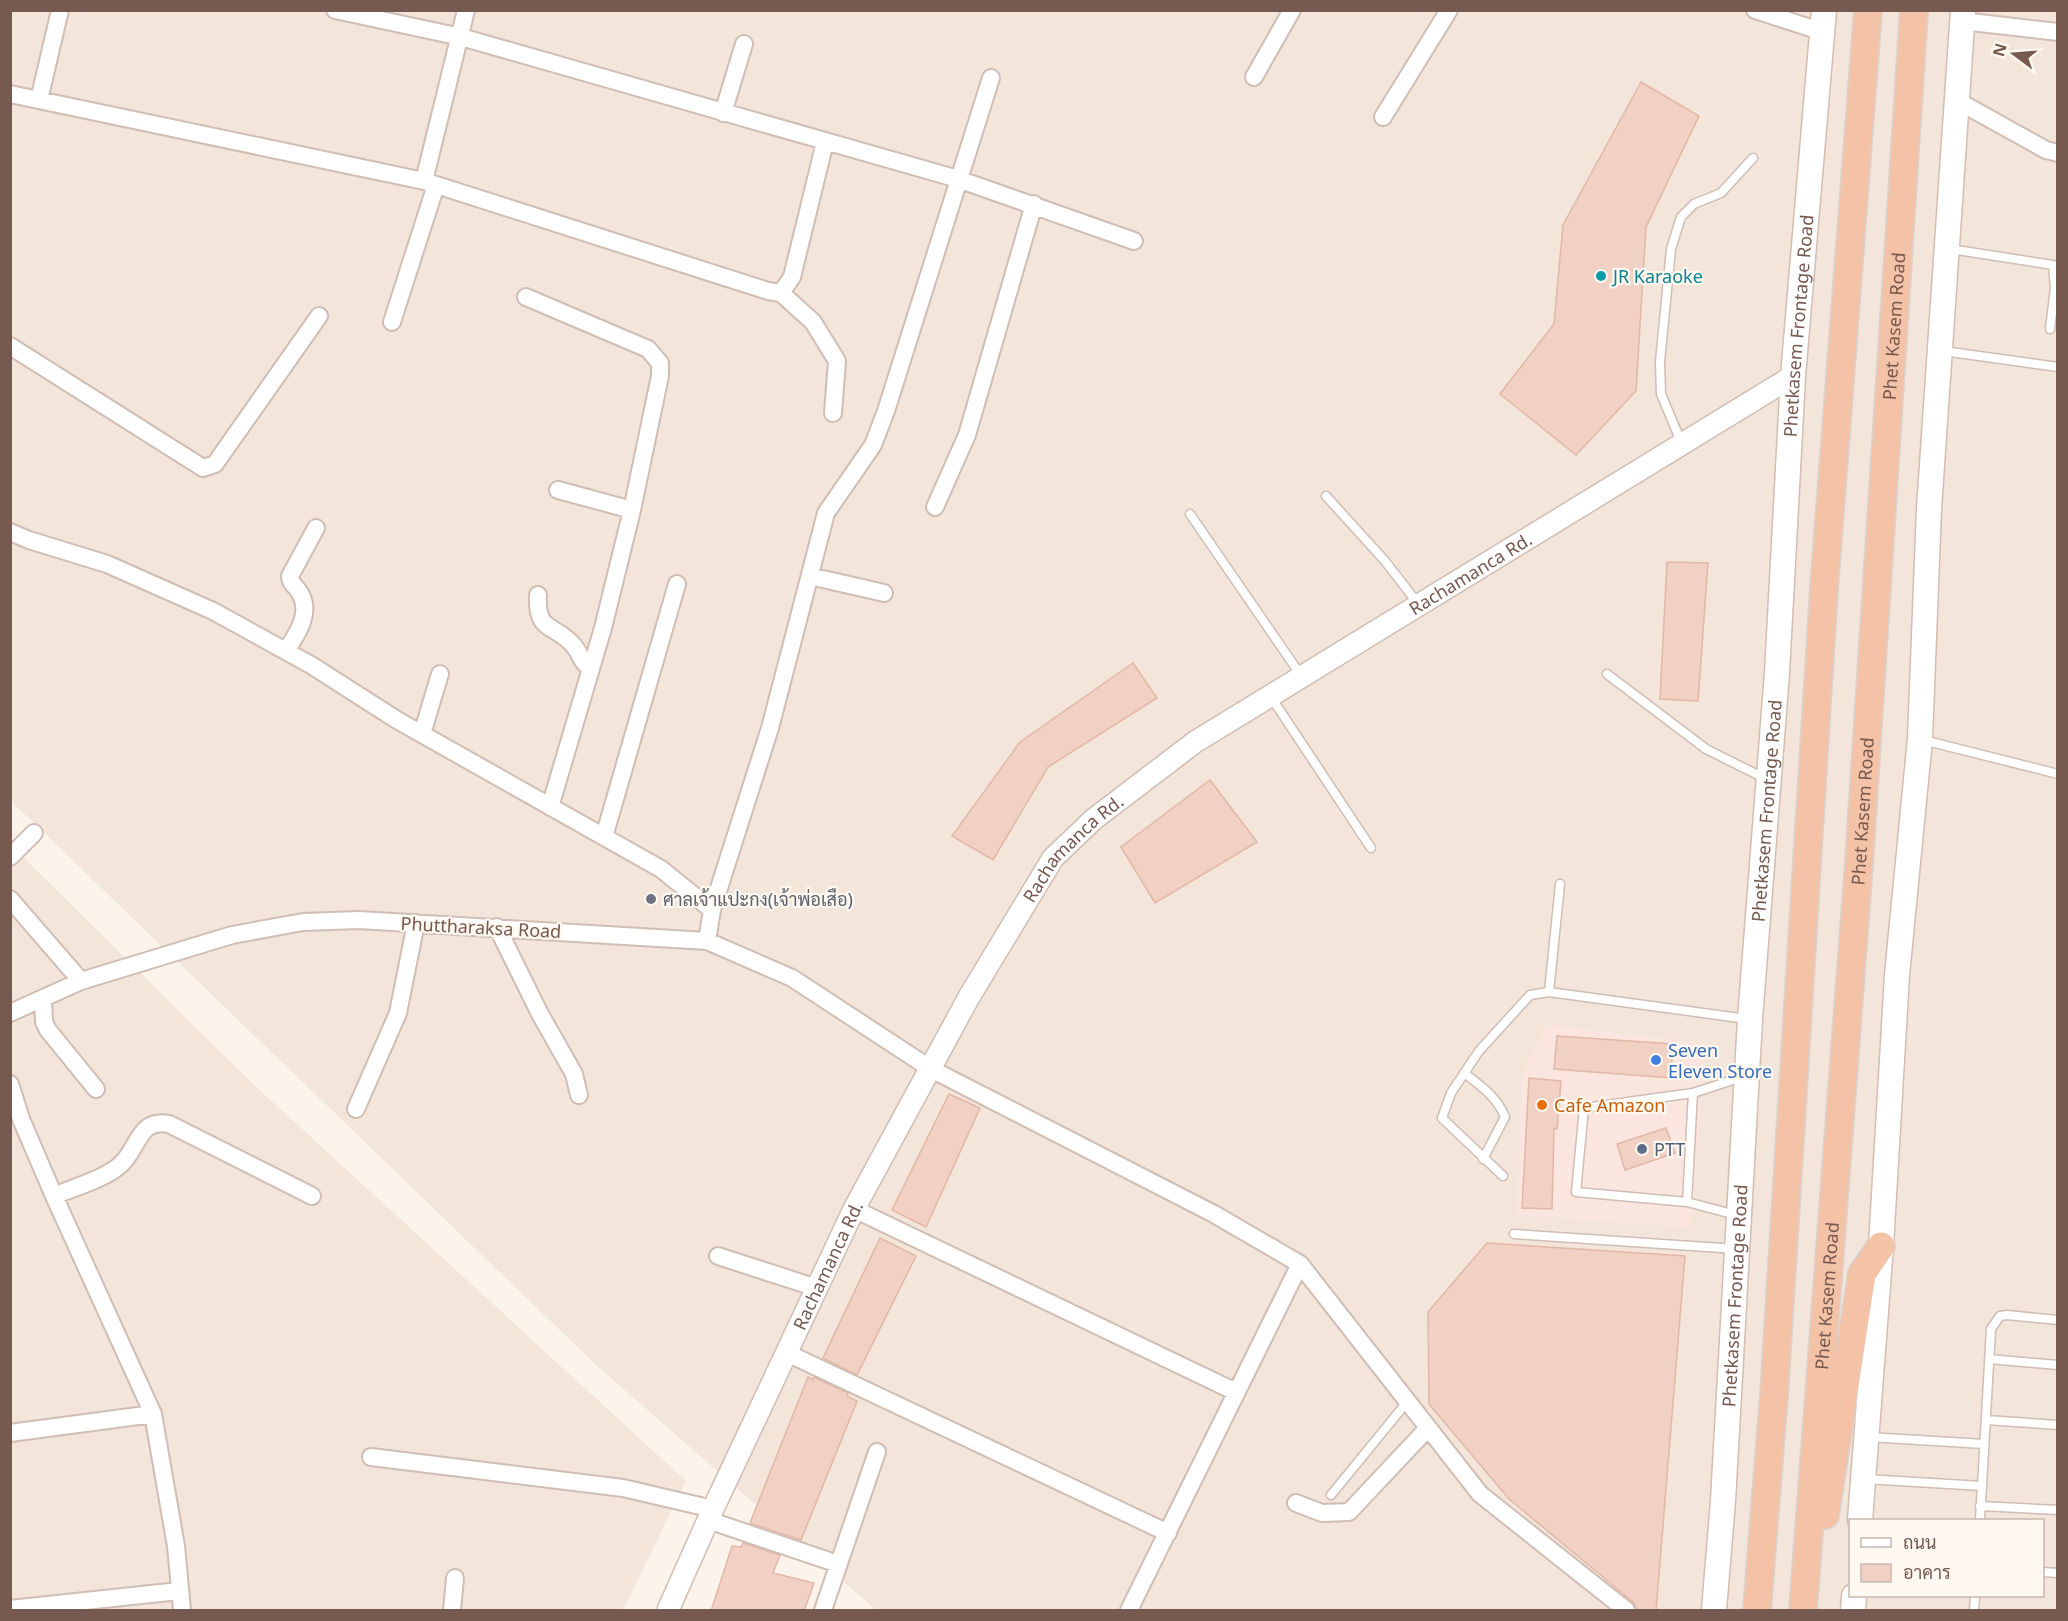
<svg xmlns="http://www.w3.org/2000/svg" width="2068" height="1621" font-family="'Noto Sans',Sarabun,sans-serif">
	<rect width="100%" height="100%" fill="#fcf4eb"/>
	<path fill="#f3e5d9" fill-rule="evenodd" d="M10 11H2057V1610H876L596 1365 11 801ZM1850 1520H2042V1596H1850Z
		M10 844 250 1081 686 1481 623 1610H11Z"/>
	<path fill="#fbe5df" d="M1546 1025 1705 1043 1691 1228 1517 1215 1522 1075Z"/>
	<path fill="#f0d1c4" stroke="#e2b7a5" stroke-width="1.5" d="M1641 82 1699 116 1646 227 1636 391 1576 455 1500 394 1554 324 1563 225Z
		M1667 562 1708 563 1698 701 1660 699Z
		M1133 663 1157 698 1048 767 993 860 952 836 1020 742Z
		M1210 780 1257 842 1155 903 1121 847Z
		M1557 1036 1673 1044 1671 1078 1554 1069Z
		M1529 1078 1561 1081 1557 1129H1554L1552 1209 1522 1208Z
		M949 1094 980 1108 926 1227 892 1210Z
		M1666 1128 1675 1153 1625 1170 1617 1144Z
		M880 1238 916 1256 857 1375 823 1358Z
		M1487 1243 1685 1256 1656 1611H1638L1633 1602 1509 1499 1429 1404 1428 1312Z
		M808 1377 813 1380 814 1377 848 1393 847 1396 857 1401 801 1540 750 1523Z
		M743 1543 780 1555 773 1573 814 1583 804 1611H711L732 1546 741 1547Z"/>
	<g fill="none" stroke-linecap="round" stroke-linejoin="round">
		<g stroke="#d0bdb3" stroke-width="11">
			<path id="service" d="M1950 249 2053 265 2055 288 2050 329
				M1943 351 2058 367
				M1682 444 1661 394 1660 362 1671 249 1681 217 1694 204 1721 193 1753 158
				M1326 496 1385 561 1419 605
				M1190 514 1302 677
				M1607 674 1706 749 1766 779
				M1271 697 1371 848
				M1923 740 2058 774
				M1549 992 1560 884
				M1464 1073C1481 1086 1497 1097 1505 1117L1483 1159
				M1503 1176 1442 1118 1451 1093 1479 1051 1530 995 1549 992 1747 1019
				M1687 1202 1693 1093
				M1736 1215 1687 1202 1576 1192 1584 1108 1693 1093 1745 1076
				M1514 1234 1737 1249
				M1989 1359 2058 1365
				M1986 1420 2058 1425
				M1869 1437 1984 1444
				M1865 1479 1982 1486
				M1331 1495 1407 1402
				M1980 1506 2058 1510
				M1980 1520 1991 1329 2000 1316 2007 1315 2058 1320
				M2042 1572 2058 1573
				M1974 1610 1975 1596"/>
		</g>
		<g stroke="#d0bdb3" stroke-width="20">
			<path id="minor" d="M335 10 461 37 958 179 1134 241
				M1755 10 1823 32
				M1962 21 2058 32
				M1254 77 1292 10
				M10 94 424 181 768 291 781 293 792 277 825 142
				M39 100 60 10
				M1956 100 2046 150 2058 153
				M723 113 744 44
				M1383 117 1449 10
				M424 181 466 10
				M781 293 813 322 837 361 833 413
				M526 297 648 349 660 363V376L632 510 603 628 550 807
				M392 322 436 185
				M10 346 203 468 215 464 319 316
				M558 490 632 510
				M935 507 967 435 1034 204
				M10 532 29 540 107 564 213 611 311 665 397 720 661 869 712 910
				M810 576 884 593
				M538 595C536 634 555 623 574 646 581 654 581 663 591 669
				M286 651C297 634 312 613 300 593 296 586 290 584 290 576L316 528
				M422 734 440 674
				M604 837 677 584
				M10 857 34 833
				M10 899 81 981
				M497 927 540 1014 574 1074 579 1095
				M707 941 712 910 770 728 826 513 873 445 886 411 991 78
				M43 999 44 1022 48 1030 96 1089
				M10 1013 81 981 232 935 303 922 359 920 707 941 792 978 931 1069 1214 1214 1300 1264 1480 1494 1626 1610
				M10 1084 21 1119 54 1196 153 1414 176 1546 182 1610
				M356 1109 398 1013 416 923
				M54 1196C74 1187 102 1180 119 1166 139 1150 137 1118 169 1124L312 1196
				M854 1209 1236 1392
				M718 1256 817 1288
				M787 1353 1168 1533
				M10 1433 153 1414
				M371 1457 623 1488 713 1509
				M1296 1503 1322 1513 1349 1512 1428 1428
				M708 1520 838 1564
				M10 1609 179 1591
				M452 1610 455 1578
				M823 1610 877 1452
				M1129 1610 1300 1264"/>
		</g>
		<g stroke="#d0bdb3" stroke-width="24">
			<g id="tertiary">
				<path id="s1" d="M668 1610 713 1509 854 1209 969 997 1053 858 1094 819 1195 742 1793 376"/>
			</g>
		</g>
		<g stroke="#d3bdb1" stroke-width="27">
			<g id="secondary">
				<path d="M1860 1520 1881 1246 1897 975 1920 739 1929 509 1963 10"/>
				<path id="s2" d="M1714 1610 1723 1501 1750 1019 1777 673 1793 376 1824 10"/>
				<path d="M1853 1610 1854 1596"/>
			</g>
		</g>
		<g stroke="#d9d1ce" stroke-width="30">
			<g id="trunk">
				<path d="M1825 1515 1862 1274 1881 1246"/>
				<path d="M1757 1610 1774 1395 1824 589 1868 10"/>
				<path id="s3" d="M1803 1610 1859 863 1914 10"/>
			</g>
		</g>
		<use href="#service" stroke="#fff" stroke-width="8"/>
		<use href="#minor" stroke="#fff" stroke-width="16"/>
		<use href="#tertiary" stroke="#fff" stroke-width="21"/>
		<use href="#secondary" stroke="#fff" stroke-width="24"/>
		<use href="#trunk" stroke="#f4c2a7" stroke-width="27"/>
	</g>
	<circle fill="#0f9aa8" stroke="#fef8f1" stroke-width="2" cx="1601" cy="276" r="6"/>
	<circle fill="#6b7280" stroke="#fef8f1" stroke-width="2" cx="651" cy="899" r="6"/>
	<circle fill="#3f7fe0" stroke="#fef8f1" stroke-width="2" cx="1656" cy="1060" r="6"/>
	<circle fill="#e8710a" stroke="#fef8f1" stroke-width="2" cx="1542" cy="1105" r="6"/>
	<circle fill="#5c6f8a" stroke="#fef8f1" stroke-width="2" cx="1642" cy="1149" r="6"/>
	<g text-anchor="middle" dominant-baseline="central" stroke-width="4.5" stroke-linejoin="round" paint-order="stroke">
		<g font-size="18" fill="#0d838f" stroke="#fef8f1" text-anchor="start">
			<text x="1613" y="276">JR Karaoke</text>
		</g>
		<g font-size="18" fill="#76594f" stroke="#fef8f1">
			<text stroke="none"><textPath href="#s2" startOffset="1287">Phetkasem Frontage Road</textPath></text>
			<text stroke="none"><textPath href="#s3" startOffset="1287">Phet Kasem Road</textPath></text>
			<text stroke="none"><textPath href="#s1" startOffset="1352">Rachamanca Rd.</textPath></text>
			<text stroke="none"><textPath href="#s2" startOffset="801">Phetkasem Frontage Road</textPath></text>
			<text stroke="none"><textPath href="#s3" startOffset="801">Phet Kasem Road</textPath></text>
			<text stroke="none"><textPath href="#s1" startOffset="866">Rachamanca Rd.</textPath></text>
			<text transform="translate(481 927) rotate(3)">Phuttharaksa Road</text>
			<text stroke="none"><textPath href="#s1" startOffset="380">Rachamanca Rd.</textPath></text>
			<text stroke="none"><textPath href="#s2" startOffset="315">Phetkasem Frontage Road</textPath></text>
			<text stroke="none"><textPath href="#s3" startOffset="315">Phet Kasem Road</textPath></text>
		</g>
		<g font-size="18" fill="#5b616d" stroke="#fef8f1" text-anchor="start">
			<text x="663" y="899">ศาลเจ้าแปะกง(เจ้าพ่อเสือ)</text>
		</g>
		<g font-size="18" fill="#366cbe" stroke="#fef8f1" text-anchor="start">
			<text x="1668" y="1050">Seven<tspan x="1668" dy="21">Eleven Store</tspan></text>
		</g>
		<g font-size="18" fill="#c56008" stroke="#fef8f1" text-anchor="start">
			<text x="1554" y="1105">Cafe Amazon</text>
		</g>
		<g font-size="18" fill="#4e5e75" stroke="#fef8f1" text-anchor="start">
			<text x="1654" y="1149">PTT</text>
		</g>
	</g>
	<rect width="2068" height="1621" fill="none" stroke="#76594f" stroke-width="24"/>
	<rect x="1849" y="1519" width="195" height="78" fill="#fef8f1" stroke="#c8b8b0" stroke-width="1.5"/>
	<rect x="1861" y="1538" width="30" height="9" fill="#ffffff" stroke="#c8b8b0" stroke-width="1.5"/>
	<text x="1903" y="1549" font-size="18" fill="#76594f">ถนน</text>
	<rect x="1861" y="1564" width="30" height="18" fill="#f0d1c4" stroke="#c8b8b0" stroke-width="1.5"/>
	<text x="1903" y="1579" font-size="18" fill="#76594f">อาคาร</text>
	<g transform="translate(2014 54) rotate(286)" stroke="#fef8f1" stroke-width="4.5" paint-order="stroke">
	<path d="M0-4.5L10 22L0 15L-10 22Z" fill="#76594f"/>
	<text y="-9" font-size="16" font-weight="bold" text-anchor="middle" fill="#76594f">N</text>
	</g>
</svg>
